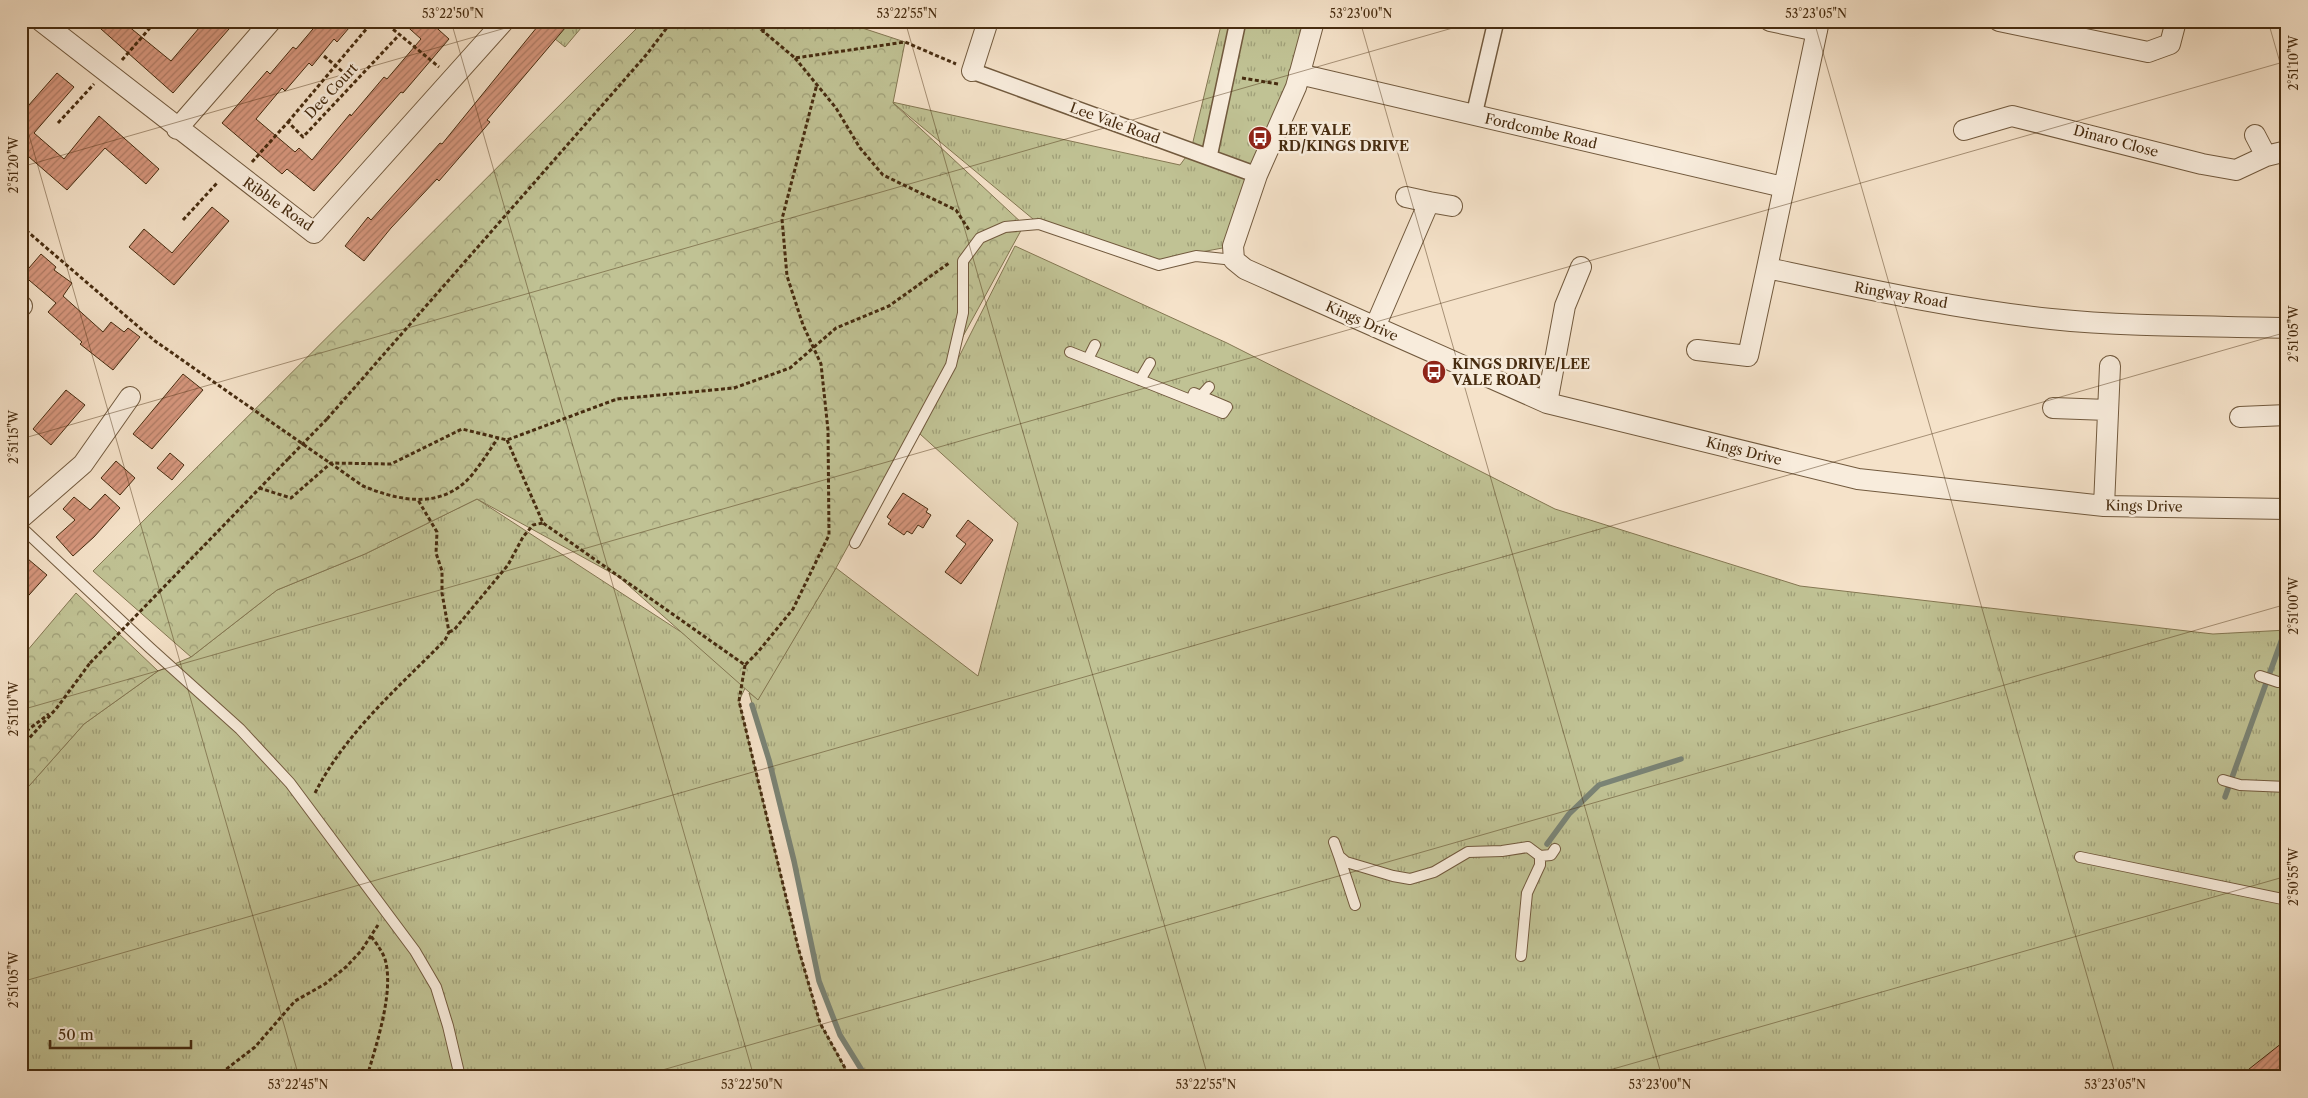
<svg xmlns="http://www.w3.org/2000/svg" width="2308" height="1098" font-family="'Libre Caslon Text',serif">
	<defs>
		<pattern id="grass-tufts" width="24" height="20" patternUnits="userSpaceOnUse" patternTransform="scale(1.25)"><rect width="24" height="20" fill="#c0c294"/><path d="M3 7l-1-3M5 7V3M7 7l1-3M15 17l-1-3M17 17v-4M19 17l1-3" fill="none" stroke="#9e9e77"/></pattern>
		<pattern id="forest-crowns" width="20" height="18" patternUnits="userSpaceOnUse" patternTransform="scale(1.25)"><rect width="20" height="18" fill="#c0c294"/><path d="M2 6a3 3 0 1 1 6 0M12 15a3 3 0 1 1 6 0" fill="none" stroke="#9e9e77"/></pattern>
		<pattern id="building-hatch" width="6" height="6" patternUnits="userSpaceOnUse" patternTransform="scale(1.25)"><rect width="6" height="6" fill="#d6967d"/><path d="M-1 1l2-2M0 6l6-6M5 7l2-2" fill="none" stroke="#af7b65"/></pattern>
	</defs>
	<rect width="100%" height="100%" fill="#f5e2c9"/>
	<filter id="stains"><feTurbulence type="fractalNoise" baseFrequency=".004" numOctaves="4"/><feColorMatrix values="0 0 0 0 .2 0 0 0 0 .09 0 0 0 0 .02 0 0 0 .5 -.17"/></filter>
	<radialGradient id="worn" r=".72"><stop offset=".6" stop-color="#630" stop-opacity="0"/><stop offset="1" stop-color="#630" stop-opacity=".3"/></radialGradient>
	<path fill="url(#grass-tufts)" stroke="#847752" d="M533 21H587L565 47Z
		M1222 21H1314L1233 246 1159 260 1039 224 892 102 1180 165 1191 150Z
		M1015 246 1227 343 1555 509 1800 586 2213 634 2287 630V1077H866L840 1035 819 981 794 861 769 760 749 693 758 699 836 568 978 676 1018 523 920 434Z
		M477 499 698 643 747 684 739 701 798 947 820 1023 850 1077H21V795L84 724 158 671 191 657 277 590 365 554Z"/>
	<path fill="url(#forest-crowns)" stroke="#847752" d="M644 21H841L905 42 893 103 1024 225 836 568 758 700 619 577 477 499 365 554 277 590 191 657 93 571Z
		M76 593 158 671 84 724 21 795V658Z"/>
	<g fill="none" stroke-linecap="round" stroke-linejoin="round">
		<path stroke="#7a8375" stroke-width="5.5" d="M752 705 769 760 794 861 819 981 840 1035 866 1077
			M2225 797 2282 639
			M1547 844 1569 814 1599 785 1681 759"/>
	</g>
	<path fill="url(#building-hatch)" stroke="#472c10" d="M92 21H122L171 61 205 21H236L173 93Z
		M327 21H355L337 42 334 39 312 66 309 63 285 91 282 88 256 119 295 152 299 148 312 160 350 114 351 116 384 77 387 79 421 39 401 21H429L449 39 403 93 401 92 314 191 287 169 282 174 222 123 267 71 270 74 293 47 296 49 318 23 322 27Z
		M542 21H571L487 120 490 122 465 151 439 181 437 179 391 228 364 261 345 246 368 217 371 220 440 143 442 144Z
		M57 73 74 87 34 133 64 159 99 116 159 169 146 184 105 148 67 190 21 150V114Z
		M212 207 229 221 174 285 129 247 144 229 172 253Z
		M41 254 56 267 54 270 72 283 63 296 103 332 111 322 124 332 128 328 140 337 113 370 80 344 82 342 48 312 56 303 23 275Z
		M183 374 203 390 152 449 133 434Z
		M66 390 85 405 51 445 33 429Z
		M170 453 184 465 172 480 157 468Z
		M116 461 135 478 120 495 101 478Z
		M903 493 928 509 926 512 931 515 923 528 918 525 912 534 907 531 904 535 888 524 891 520 887 517Z
		M105 494 120 508 94 537 73 556 56 537 75 520 63 509 74 497 90 510Z
		M968 520 993 540 961 584 945 572 966 544 956 536Z
		M28 559 47 575 21 604V567Z
		M2287 1039V1077H2239Z"/>
	<g fill="none" stroke-linecap="round" stroke-linejoin="round">
		<g stroke="#725a3e" stroke-width="12">
			<path id="service" d="M1070 352 1223 413 1227 407 1194 393 1191 400
				M1088 359 1095 345
				M1140 380 1150 363
				M1201 396 1209 387
				M21 527 150 648 240 729 290 783 415 951 436 987 448 1026 460 1077
				M855 543 951 365 963 313V261L980 238 1005 227 1039 224 1159 265 1196 256 1234 260
				M2260 676 2278 682
				M2223 780 2240 785 2287 787
				M1334 842 1339 856 1346 862 1393 876 1410 879 1434 872 1468 852 1502 851 1528 847 1540 856V865L1527 893 1521 956
				M1339 856 1355 905
				M1540 856 1551 855 1555 849
				M2080 857 2287 900"/>
		</g>
		<g stroke="#725a3e" stroke-width="18">
			<path id="pedestrian" d="M972 71 1257 175
				M1474 115 1496 21
				M1209 157 1238 21"/>
		</g>
		<g stroke="#725a3e" stroke-width="22">
			<path id="minor" d="M41 21 314 233 504 21
				M1314 21 1296 87 1257 175 1233 246 1234 260 1245 269 1547 403 1858 479 2104 506 2287 509
				M1770 21 1817 31
				M1819 21 1767 268C1861 288 1955 309 2051 319 2129 327 2208 326 2287 328
				M1999 21 2148 52 2170 44 2176 21
				M972 71 988 21
				M1299 74 1783 187
				M177 129 271 21
				M1964 130 2012 116 2202 164 2236 170 2266 156 2287 151
				M2255 135 2266 156
				M1429 202 1452 206
				M21 306H22
				M1375 327 1429 202 1406 197
				M1697 350 1748 356 1767 268
				M1547 403 1565 306 1581 267
				M2053 408 2108 410
				M2240 417 2287 415
				M2104 506 2110 366
				M21 518 83 464 130 397"/>
		</g>
		<path stroke="#472c10" stroke-width="3" stroke-dasharray="4 2.5" stroke-linecap="butt" d="M383 21 439 67
			M751 21 795 58 905 42 956 64
			M763 33 765 21
			M324 56 355 82
			M795 58 836 108 860 148 883 175 956 210 969 230
			M122 60 156 21
			M1242 78 1278 84
			M288 122 373 21
			M58 123 94 84
			M252 162 288 122 303 137 399 35
			M183 220 218 182
			M21 226 155 341 363 486C399 501 441 510 471 476 481 464 489 451 498 438
			M327 419 647 54 672 21
			M507 440 543 523 745 665 758 652 793 609 829 535 828 430 821 364 803 325 787 276 782 219 817 84
			M259 488 291 498 331 463 391 464 462 429 507 440 617 399 734 388 790 368 836 328 889 306 949 263
			M159 592 288 459
			M449 632 454 630 508 565 523 537 533 525 543 523
			M745 665 739 701 798 947 820 1023 850 1077
			M21 735 49 714
			M21 747 56 709 90 663
			M315 793C346 732 398 688 445 640L449 632 442 593V571L436 553 437 532 418 500
			M216 1077 255 1047 295 1001 325 984 346 967 361 951 378 925
			M367 1077C376 1045 393 996 386 963 384 953 377 945 371 936"/>
		<use href="#service" stroke="#f8ecdc" stroke-width="10"/>
		<use href="#pedestrian" stroke="#f8ecdc" stroke-width="15"/>
		<use href="#minor" stroke="#f8ecdc" stroke-width="20"/>
		<path stroke="#472c10" stroke-width="3" stroke-dasharray="4 2.5" stroke-linecap="butt" d="M288 459 327 419
			M90 663 159 592"/>
	</g>
	<path fill="none" stroke="#472c10" stroke-width="1" stroke-opacity="0.45" d="M451 21 754 1077M905 21 1208 1077M1360 21 1662 1077M1814 21 2116 1077M2268 21 2287 87M21 107 299 1077M21 167 530 21M21 439 1477 21M21 710 2287 61M21 982 2287 332M638 1077 2287 604M1585 1077 2287 876"/>
	<defs>
		<g id="bus-disc" transform="scale(1.25)"><circle r="9.5" fill="#8f2418" stroke="#f8ecdc"/><path d="M-5-6H5V4H4V6H2V4H-2V6H-4V4H-5ZM-3.5-4V0h7V-4ZM-3.5 1.2v1.5H-2V1.2ZM2 1.2v1.5H3.5V1.2Z" fill="#fff"/></g>
	</defs>
	<g fill-rule="evenodd">
		<use href="#bus-disc" x="1260" y="138"/>
		<use href="#bus-disc" x="1434" y="372"/>
	</g>
	<g text-anchor="middle" dominant-baseline="central" stroke-width="5" stroke-linejoin="round" paint-order="stroke">
		<g font-size="14" fill="#472c10" stroke="#f8ecdc">
			<text transform="translate(331 91) rotate(-47)">Dee Court</text>
			<text transform="translate(1115 123) rotate(20)">Lee Vale Road</text>
			<text transform="translate(1541 131) rotate(13)">Fordcombe Road</text>
			<text transform="translate(2116 141) rotate(15)">Dinaro Close</text>
			<text transform="translate(278 204) rotate(35)">Ribble Road</text>
			<text transform="translate(1901 295) rotate(10)">Ringway Road</text>
			<text transform="translate(1362 321) rotate(24)">Kings Drive</text>
			<text transform="translate(1744 451) rotate(14)">Kings Drive</text>
			<text transform="translate(2144 506) rotate(1)">Kings Drive</text>
		</g>
		<g font-size="14" font-weight="bold" fill="#472c10" stroke="#f8ecdc" text-anchor="start">
			<text x="1278" y="130">LEE VALE<tspan x="1278" dy="16">RD/KINGS DRIVE</tspan></text>
			<text x="1452" y="364">KINGS DRIVE/LEE<tspan x="1452" dy="16">VALE ROAD</tspan></text>
		</g>
	</g>
	<rect width="2308" height="1098" fill="none" stroke="#f5e2c9" stroke-width="55"/>
	<path d="M50 1040v8h141v-8" fill="none" stroke="#472c10" stroke-width="2.5"/>
	<text x="58" y="1040" font-size="15" fill="#472c10" stroke="#f8ecdc" stroke-width="4" paint-order="stroke">50 m</text>
	<rect x="28" y="28" width="2252" height="1042" fill="none" stroke="#472c10" stroke-width="2"/>
	<g font-size="12" text-anchor="middle" fill="#472c10">
		<text x="453" y="18">53°22'50"N</text>
		<text x="907" y="18">53°22'55"N</text>
		<text x="1361" y="18">53°23'00"N</text>
		<text x="1816" y="18">53°23'05"N</text>
		<text transform="translate(2294 63) rotate(-90)" y="4">2°51'10"W</text>
		<text transform="translate(14 165) rotate(-90)" y="4">2°51'20"W</text>
		<text transform="translate(2294 334) rotate(-90)" y="4">2°51'05"W</text>
		<text transform="translate(14 437) rotate(-90)" y="4">2°51'15"W</text>
		<text transform="translate(2294 606) rotate(-90)" y="4">2°51'00"W</text>
		<text transform="translate(14 709) rotate(-90)" y="4">2°51'10"W</text>
		<text transform="translate(2294 877) rotate(-90)" y="4">2°50'55"W</text>
		<text transform="translate(14 980) rotate(-90)" y="4">2°51'05"W</text>
		<text x="298" y="1089">53°22'45"N</text>
		<text x="752" y="1089">53°22'50"N</text>
		<text x="1206" y="1089">53°22'55"N</text>
		<text x="1660" y="1089">53°23'00"N</text>
		<text x="2115" y="1089">53°23'05"N</text>
	</g>
	<rect width="100%" height="100%" filter="url(#stains)"/>
	<rect width="100%" height="100%" fill="url(#worn)"/>
</svg>
